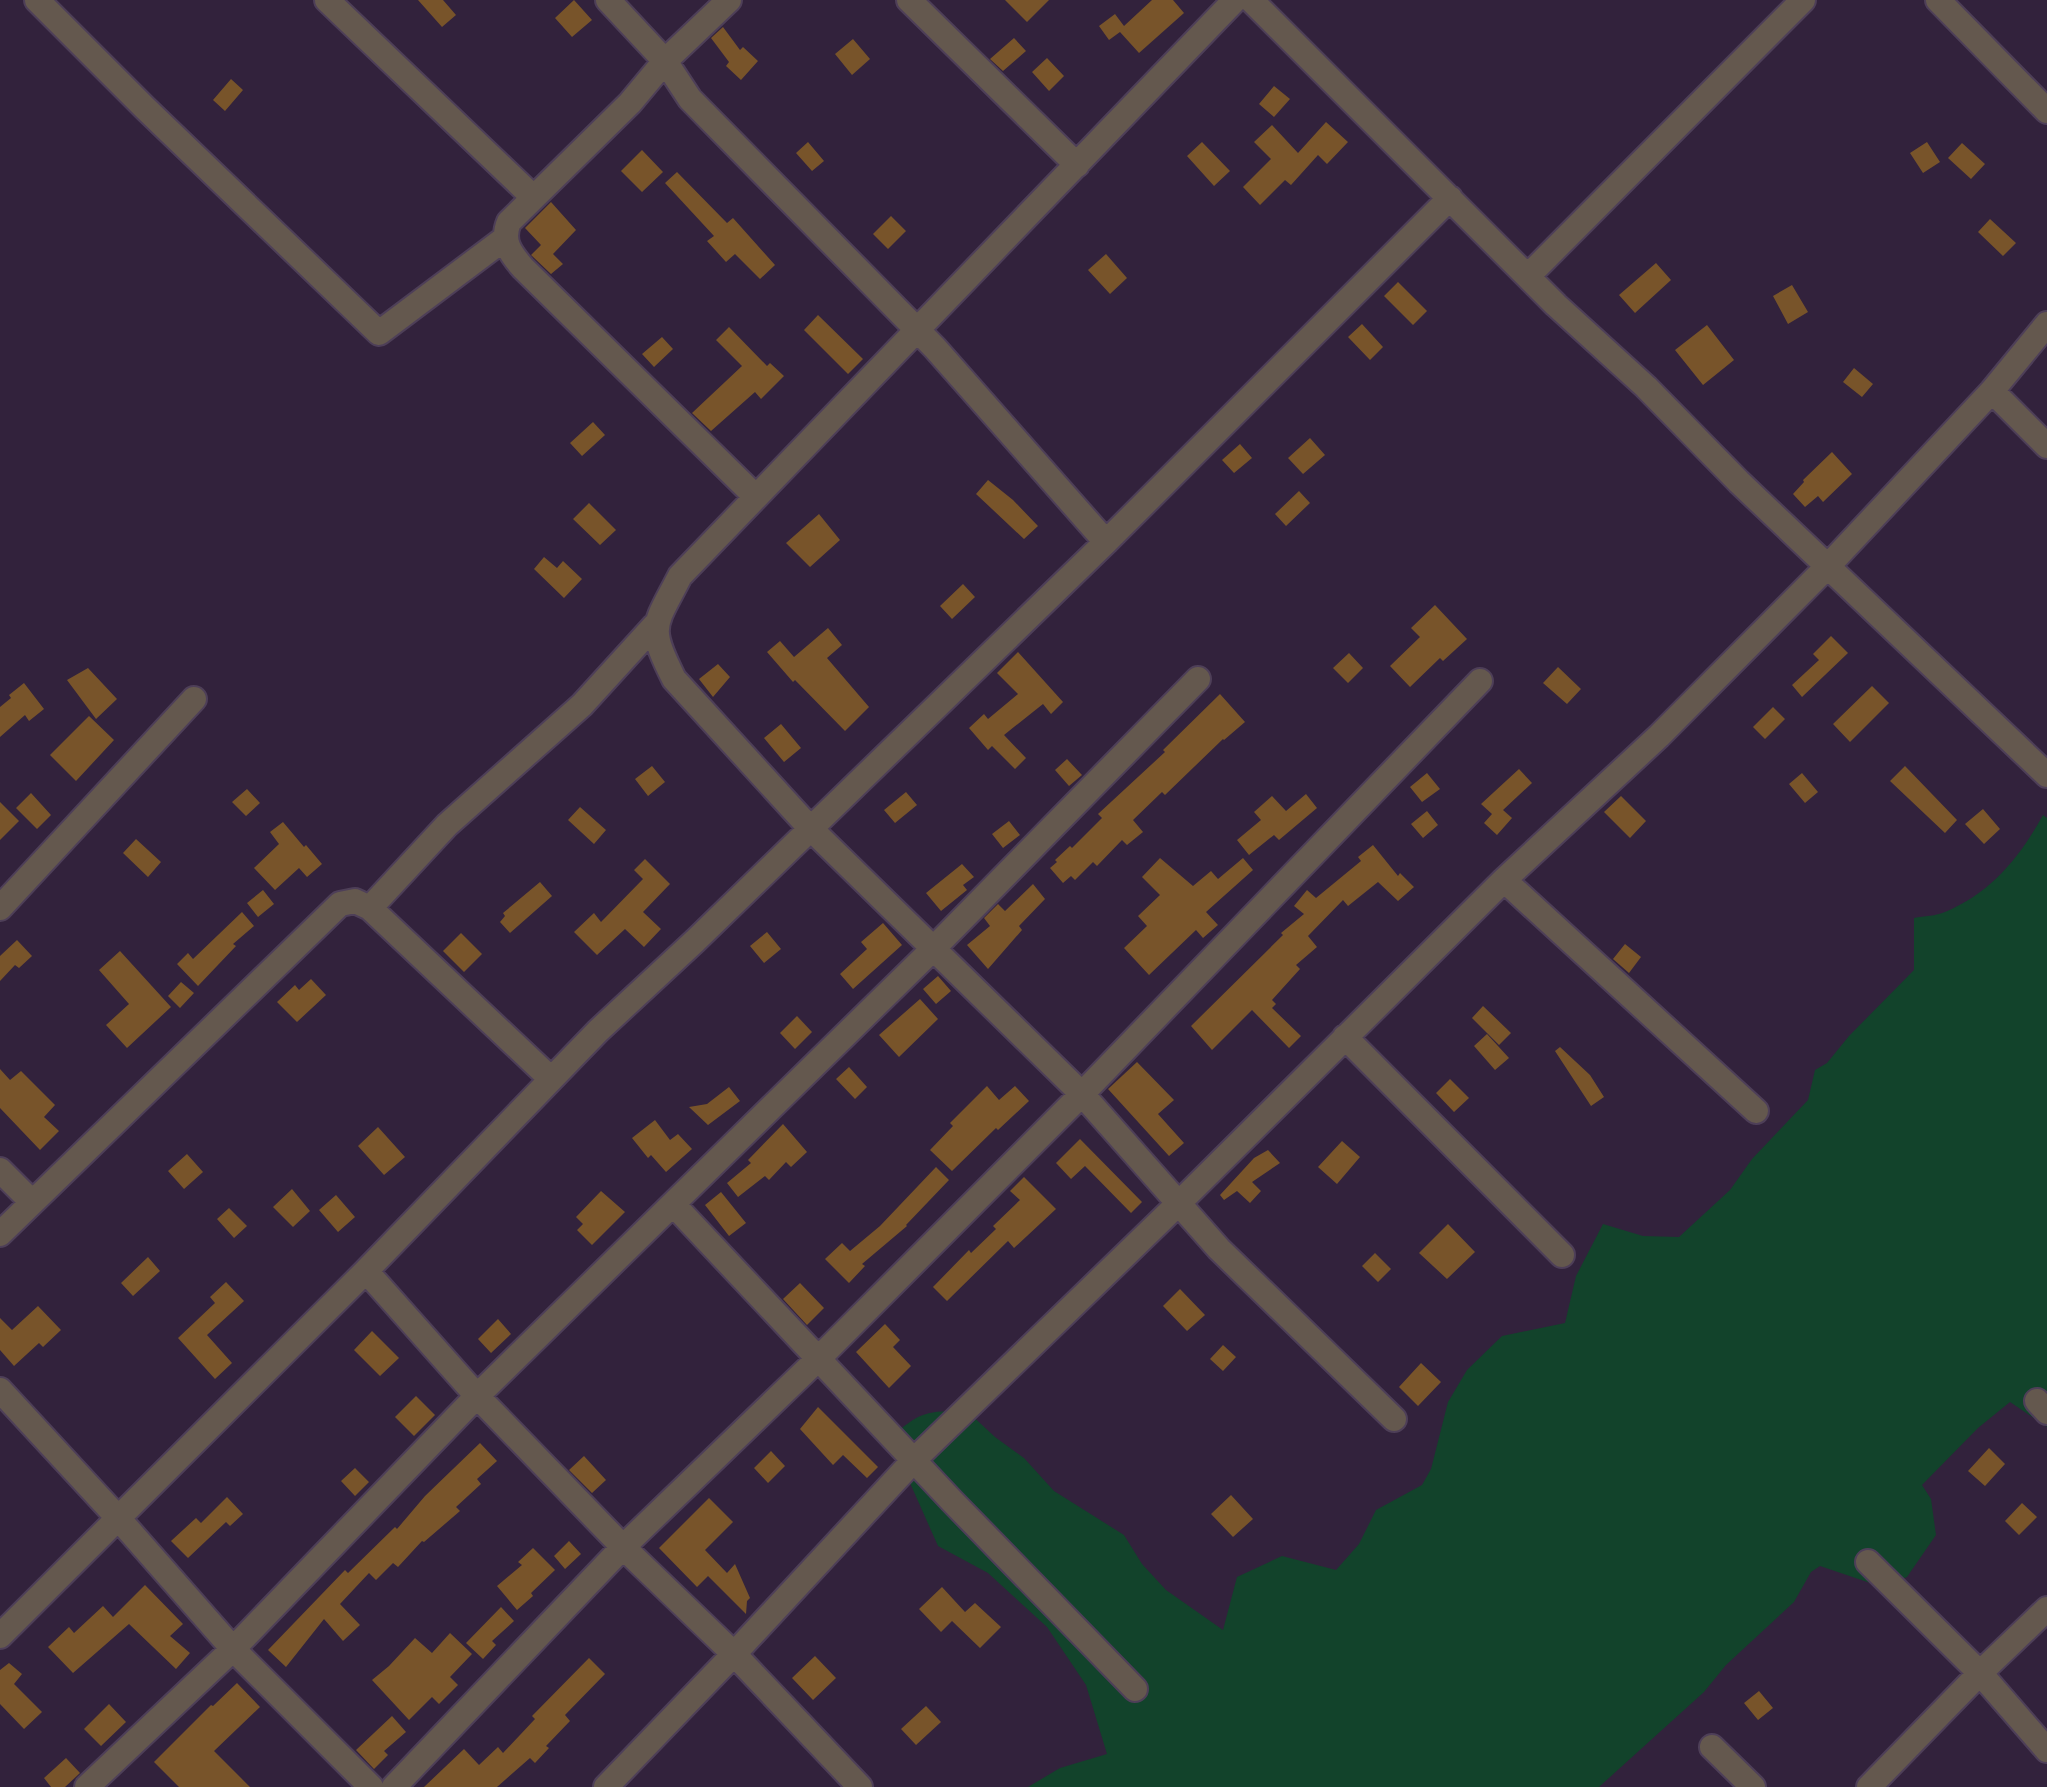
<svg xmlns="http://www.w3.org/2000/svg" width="2047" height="1787" font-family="Overpass,sans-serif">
	<rect width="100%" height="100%" fill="#32223c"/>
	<path fill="#12432b" d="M2043 815 2047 818V1427L2010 1402 1978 1428 1922 1485 1931 1499 1936 1535 1907 1577 1882 1587 1820 1566 1811 1572 1794 1602 1726 1665 1704 1692 1599 1787H1028L1060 1768 1107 1754 1086 1685 1047 1627 988 1573 938 1546 890 1438C921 1411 926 1411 967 1411L995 1437 1024 1458 1054 1491 1124 1535 1142 1564 1166 1590 1223 1630 1237 1577 1282 1556 1336 1570 1359 1544 1376 1510 1422 1485 1431 1469 1448 1402 1467 1370 1502 1336 1565 1323 1576 1276 1603 1224 1643 1236 1679 1237 1730 1190 1752 1159 1808 1100 1815 1070 1827 1063 1849 1036 1914 970V918C1924 916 1936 916 1945 912 1991 893 2020 857 2043 815Z"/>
	<path fill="#78542a" d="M418 0H443L456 15 442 27Z
		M574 0 592 20 572 37 555 18Z
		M1005 0H1049L1027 22Z
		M1152 0H1173L1184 13 1139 53 1120 32 1109 40 1099 26 1115 14 1124 26Z
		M723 27 740 50 743 47 758 61 741 80 726 66 729 62 711 38Z
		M1014 38 1026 51 1003 71 990 59Z
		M853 39 870 59 852 75 835 54Z
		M1047 58 1064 76 1049 91 1032 72Z
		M231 79 243 90 225 111 213 100Z
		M1274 86 1290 99 1274 117 1259 104Z
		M1326 122 1348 142 1327 164 1318 155 1291 185 1285 180 1260 205 1243 187 1271 159 1254 142 1272 125 1298 153Z
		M808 142 824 161 812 171 796 153Z
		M1202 142 1230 171 1214 186 1187 156Z
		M1927 142 1940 162 1923 173 1910 153Z
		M1962 143 1985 164 1971 179 1948 158Z
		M642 150 663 172 642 192 621 171Z
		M677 172 727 223 733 218 775 265 760 279 735 254 726 262 707 241 714 236 665 183Z
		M551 202 576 230 553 254 563 264 551 274 531 255 541 245 525 228Z
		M891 216 906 231 888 249 873 234Z
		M1990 219 2016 243 2003 256 1978 232Z
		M1106 254 1127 278 1110 294 1088 270Z
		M1656 263 1671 280 1635 313 1619 295Z
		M1398 282 1427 311 1413 325 1384 296Z
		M1792 285 1808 312 1788 324 1773 296Z
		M818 315 863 359 848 374 804 330Z
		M1362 324 1383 347 1370 360 1348 337Z
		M1707 325 1734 360 1703 385 1675 350Z
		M729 327 767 366 770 363 784 376 761 399 755 392 711 431 692 413 742 366 716 340Z
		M662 337 673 349 654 367 642 354Z
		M1854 368 1873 384 1862 397 1843 382Z
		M593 422 605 435 582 456 570 443Z
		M1310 438 1325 455 1303 474 1288 458Z
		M1240 444 1252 458 1234 473 1222 460Z
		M1832 452 1852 474 1823 502 1818 496 1805 507 1793 494 1804 482 1803 480Z
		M988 480 1013 500 1038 526 1024 539 976 494Z
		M1299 491 1310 503 1286 526 1275 514Z
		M589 503 616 530 600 545 573 519Z
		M819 514 840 540 810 567 786 543Z
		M544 557 557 568 563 561 582 579 564 598 534 569Z
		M963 584 975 597 952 619 940 606Z
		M1435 605 1467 639 1443 661 1440 658 1410 687 1390 666 1420 637 1411 628Z
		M828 628 842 645 827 658 869 707 845 731 795 680 793 682 767 652 780 641 794 657Z
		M1831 636 1848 653 1802 697 1792 685 1819 660 1813 654Z
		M1018 652 1063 702 1051 714 1043 704 1004 735 1026 758 1015 769 992 746 988 750 969 728 984 714 988 719 1018 694 997 673Z
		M1349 653 1363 668 1348 683 1333 668Z
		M718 664 730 677 713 697 699 679Z
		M1558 667 1581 689 1567 704 1543 683Z
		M88 668 117 699 96 719 67 680Z
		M24 683 44 709 29 721 25 715 0 737V707L11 698 9 695Z
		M1872 686 1889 703 1850 742 1833 724Z
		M1220 694 1245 722 1224 740 1223 739 1165 795 1162 792 1133 820 1143 832 1127 845 1122 840 1097 866 1093 862 1075 880 1071 876 1063 883 1050 868 1057 862 1055 860 1070 846 1072 848 1102 818 1098 814 1165 752 1163 750Z
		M1773 707 1785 719 1765 739 1753 727Z
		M89 716 114 740 76 781 50 755Z
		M781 724 801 748 784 762 764 738Z
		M1067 759 1082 775 1069 786 1055 770Z
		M652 766 665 782 648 796 635 779Z
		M1905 766 1957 820 1945 833 1890 781Z
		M1519 769 1532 783 1503 810 1512 818 1497 835 1484 823 1492 814 1481 804Z
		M1427 773 1440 789 1422 802 1410 787Z
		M1802 773 1818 792 1805 803 1789 784Z
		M247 789 260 803 246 816 232 802Z
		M906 792 917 805 895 823 884 810Z
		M31 793 51 815 37 829 16 808Z
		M1306 794 1317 808 1279 840 1274 835 1249 855 1237 840 1261 820 1254 812 1272 796 1286 811Z
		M1621 796 1646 821 1630 838 1604 812Z
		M0 802 19 821 0 840Z
		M580 807 606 830 594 844 568 820Z
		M1983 809 2000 829 1984 844 1965 824Z
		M1427 811 1438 825 1423 838 1411 824Z
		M1009 821 1020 835 1003 848 992 834Z
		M283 822 304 847 306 845 322 864 307 877 299 868 275 890 254 868 279 844 270 832Z
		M136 839 161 862 148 877 123 853Z
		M1373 845 1398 876 1400 873 1414 887 1398 901 1378 882 1348 906 1343 900 1308 936 1317 947 1296 965 1300 969 1272 1000 1276 1004 1272 1008 1301 1036 1289 1048 1252 1010 1212 1050 1191 1026 1283 935 1281 933 1304 914 1294 906 1307 890 1316 898 1361 861 1358 857Z
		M1160 858 1193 886 1211 871 1218 879 1243 858 1253 870 1206 912 1218 925 1203 938 1196 930 1149 975 1124 948 1147 926 1138 916 1160 895 1142 877Z
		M645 859 670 884 643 912 661 929 644 947 625 929 597 955 574 932 594 913 601 922 643 879 634 870Z
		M962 864 974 877 963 885 967 890 941 911 926 893Z
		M540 882 552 896 510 933 500 922 505 916 503 913Z
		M1033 884 1045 899 1019 926 1022 930 988 969 967 945 990 926 984 918 998 904 1005 911Z
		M263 890 274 904 258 917 247 903Z
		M242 912 254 926 233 944 236 946 198 986 177 964 188 953 193 959Z
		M883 923 902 945 853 989 840 974 867 949 861 942Z
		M767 932 781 949 764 963 750 946Z
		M461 933 482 954 464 972 443 951Z
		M17 940 32 956 19 968 15 965 0 981V956Z
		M1625 944 1641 957 1629 973 1613 959Z
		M120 951 171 1007 127 1048 106 1025 129 1004 99 970Z
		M938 976 951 991 936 1004 923 989Z
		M311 979 326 995 297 1022 277 1002 295 985 299 990Z
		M181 982 194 993 180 1008 168 996Z
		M920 999 938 1019 899 1057 879 1035Z
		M1483 1006 1511 1033 1499 1045 1472 1018Z
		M797 1016 812 1032 795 1049 780 1033Z
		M1487 1034 1509 1058 1495 1070 1474 1046Z
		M1560 1047 1590 1075 1604 1097 1591 1106 1555 1051Z
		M1137 1062 1174 1100 1158 1114 1184 1143 1169 1156 1108 1089Z
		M849 1067 867 1087 855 1099 836 1079Z
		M0 1069 10 1080 21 1071 55 1105 44 1117 59 1131 40 1150 0 1108Z
		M1450 1079 1469 1098 1454 1112 1436 1093Z
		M987 1086 999 1100 1015 1086 1029 1101 998 1130 996 1128 952 1171 930 1150 953 1126 950 1123Z
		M729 1087 740 1101 708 1125 689 1107 707 1104Z
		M655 1120 670 1140 678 1134 692 1149 666 1172 651 1155 648 1158 632 1138Z
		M783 1124 807 1152 791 1167 786 1162 769 1180 765 1176 738 1197 727 1183 751 1163 748 1160Z
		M378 1127 405 1157 384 1175 358 1146Z
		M1080 1139 1142 1202 1131 1213 1085 1166 1071 1179 1056 1163Z
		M1342 1141 1360 1157 1337 1184 1318 1167Z
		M1268 1150 1280 1163 1252 1182 1261 1191 1250 1203 1237 1191 1224 1200 1220 1195 1254 1158Z
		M187 1154 203 1172 184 1189 168 1171Z
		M936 1167 949 1180 906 1225 907 1226 862 1264 865 1266 849 1283 825 1259 842 1243 850 1251 880 1226Z
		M1024 1177 1056 1209 1014 1248 1008 1241 947 1301 933 1287 969 1250 971 1253 996 1229 993 1226 1020 1200 1010 1191Z
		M292 1189 310 1211 293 1227 273 1207Z
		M601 1191 625 1212 592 1245 577 1230 583 1224 576 1217Z
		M721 1192 746 1223 729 1236 705 1205Z
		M336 1195 355 1217 338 1232 319 1210Z
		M229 1208 247 1226 234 1238 217 1219Z
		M1448 1224 1475 1252 1447 1279 1419 1253Z
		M1375 1253 1391 1269 1378 1282 1362 1266Z
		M148 1257 160 1271 133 1296 121 1283Z
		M226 1282 244 1301 207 1335 232 1363 215 1379 178 1338 215 1303 210 1297Z
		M800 1283 824 1308 807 1325 783 1299Z
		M1180 1289 1205 1315 1187 1331 1163 1306Z
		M38 1306 61 1330 43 1347 39 1343 14 1366 0 1350V1318L12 1330Z
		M498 1319 511 1334 491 1353 478 1339Z
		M885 1324 900 1340 893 1347 911 1366 889 1388 856 1352Z
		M372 1331 399 1358 380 1376 354 1350Z
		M1223 1345 1236 1357 1223 1371 1210 1359Z
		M1421 1363 1441 1382 1418 1406 1399 1387Z
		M416 1396 435 1415 414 1436 395 1417Z
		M818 1407 878 1467 867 1478 843 1455 833 1465 800 1429Z
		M480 1443 497 1461 477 1479 481 1484 456 1507 460 1511 424 1542 422 1541 398 1567 393 1563 376 1580 369 1573 340 1604 360 1625 343 1641 324 1619 286 1667 268 1650 345 1570 348 1573 395 1527 397 1529 425 1496Z
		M1989 1448 2005 1464 1985 1486 1968 1471Z
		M771 1451 785 1466 768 1483 754 1468Z
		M584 1456 606 1480 592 1493 569 1470Z
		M355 1468 369 1482 355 1496 341 1481Z
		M1231 1495 1253 1519 1233 1537 1211 1514Z
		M227 1497 243 1514 230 1526 226 1522 188 1558 171 1541 196 1518 201 1523Z
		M709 1498 733 1522 705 1550 727 1573 735 1564 750 1598 747 1601 746 1614 708 1576 697 1587 659 1548Z
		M2022 1503 2037 1517 2019 1535 2005 1521Z
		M569 1541 581 1554 565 1569 554 1556Z
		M533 1548 555 1570 531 1593 533 1596 517 1610 497 1586 522 1565 518 1562Z
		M145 1585 183 1624 170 1636 190 1653 176 1669 129 1624 73 1673 48 1647 69 1627 74 1633 103 1606 113 1617Z
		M942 1587 965 1612 975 1603 1001 1627 980 1648 952 1621 941 1632 919 1609Z
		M501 1607 514 1621 492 1641 496 1645 483 1659 466 1643Z
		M450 1633 472 1654 450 1677 458 1685 439 1704 432 1697 409 1720 372 1680 389 1666 415 1638 432 1653Z
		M815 1656 836 1678 813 1700 792 1678Z
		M589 1658 605 1674 565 1715 570 1721 546 1746 549 1748 535 1763 530 1758 497 1787H424L464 1749 479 1765 498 1747 503 1753 535 1719 532 1716Z
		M9 1663 22 1674 14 1684 42 1712 24 1729 0 1704V1670Z
		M237 1683 260 1707 214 1751 250 1787H179L154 1762 211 1705 213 1706Z
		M1759 1691 1773 1708 1758 1720 1744 1703Z
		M109 1704 126 1722 101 1746 84 1729Z
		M926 1706 941 1722 916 1745 901 1729Z
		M392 1716 406 1732 384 1751 388 1755 374 1769 356 1750Z
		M66 1758 80 1773 65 1787H51L44 1778Z"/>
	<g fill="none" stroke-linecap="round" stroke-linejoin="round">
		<g stroke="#4e3f58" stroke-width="28">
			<path id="minor" d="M37 0 145 108 379 333 504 239
				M327 0 533 197
				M608 0 665 61 690 99 935 348 1106 542
				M729 0 665 61 630 103 509 222C501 241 510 253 523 268L756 497
				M909 0 1077 165
				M1235 0 680 576C654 627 647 625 674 679L810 828 1082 1094 1219 1249 1394 1419
				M1251 0 1556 305 1646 387 1739 482 2047 775
				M1938 0 2047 111
				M1528 276 1803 0
				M1992 391 2047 446
				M1504 880 1756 1111
				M0 908 194 699
				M370 908 447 825 582 705 654 626
				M1345 1037 1562 1255
				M0 1170 32 1202
				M673 1204 951 1500 1135 1689
				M0 1234 340 904 355 901 370 908 550 1078
				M366 1271 477 1396 623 1547 734 1654 860 1787
				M0 1390 119 1519 233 1649 371 1787
				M2037 1401 2047 1412
				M1868 1562 1980 1673 2047 1750
				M0 1636 366 1271 598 1031 695 941 1106 542 1450 198
				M1712 1747 1753 1787
				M87 1787 233 1649 477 1396 933 949 1198 679
				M394 1787 623 1547 818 1359 1082 1094 1480 681
				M606 1787 734 1654 915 1459 1180 1202 1504 880 1659 736 1828 566 1992 391 2047 324
				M1869 1787 1980 1673 2047 1609"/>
		</g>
		<use href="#minor" stroke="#64584e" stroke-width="24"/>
	</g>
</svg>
